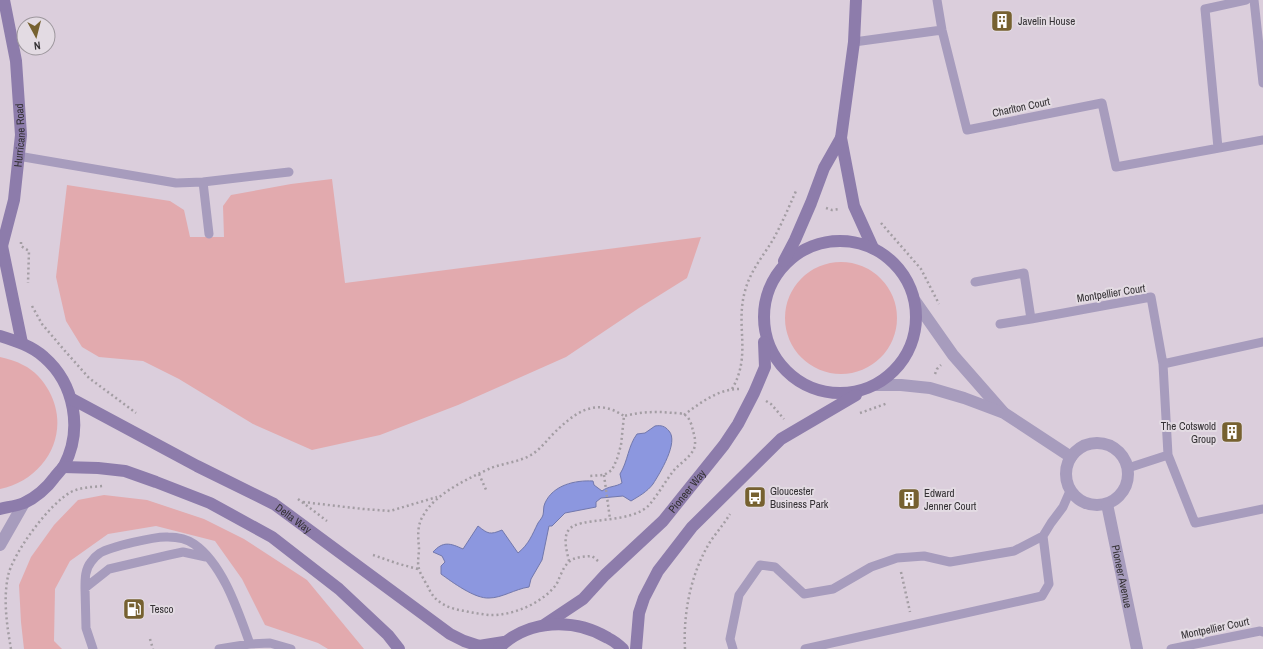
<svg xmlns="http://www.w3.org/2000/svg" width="1263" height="649" font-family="'Archivo Narrow',sans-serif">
	<rect width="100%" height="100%" fill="#e3dbe3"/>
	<path fill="#dbcedc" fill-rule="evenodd" d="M0 0H1263V649H0ZM24 24H48V48H24Z"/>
	<path fill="#e2aaae" d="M332 179 345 283 701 237 687 278 639 308 566 357 458 405 380 435 312 450 253 424 179 379 143 361 99 357 82 347 66 321 56 277 67 185 170 201 184 210 190 237H224L223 206 231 195 291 184Z
		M785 318a56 56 0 1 1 112 0a56 56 0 1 1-112 0Z
		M0 357C8 359 16 361 23 365 34 370 43 380 49 391 72 433 45 480 0 489Z
		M104 495 147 500 204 519 244 539 307 580 364 649H328L318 643 265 625 242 579 215 541 156 526 108 534 70 561 55 589 54 641 62 649H24L21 622 19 585 31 557 54 525 78 500Z"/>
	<path fill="#8c97df" stroke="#7278ac" d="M655 426C661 425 665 426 669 431 679 442 660 473 653 484 647 492 639 496 631 501L623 496 601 498 596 502V507L565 513 552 526H549L542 560 531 579 529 587C515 589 502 598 489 598 475 599 452 582 441 574V566L445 562 442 556 433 552C443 541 450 543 463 549L478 526C488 534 490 535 502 530L518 553C529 544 532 535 538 523 540 520 542 518 543 515 544 511 543 507 545 503 553 485 575 480 593 481L594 485 602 491C608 486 616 487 622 483L620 474C628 461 628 446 637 434L645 433Z"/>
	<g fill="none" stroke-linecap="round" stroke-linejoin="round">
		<path stroke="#a39da3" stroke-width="2.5" stroke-dasharray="2 3" stroke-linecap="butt" d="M826 208 832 210 839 209
			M881 223 921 269 939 304
			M21 242V246L29 251 28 283
			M32 306 42 324 65 351 89 378 136 413
			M935 374 937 369 941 365
			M732 389C752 355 735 326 745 291 750 271 764 255 774 238 782 223 789 207 796 191
			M766 401 771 404 784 419
			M860 413 888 403
			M684 415C700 403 718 389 739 389
			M479 474 487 492
			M604 475 610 519
			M298 499 327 521
			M303 502 363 509 390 511 437 497
			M373 555 399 564 418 569
			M569 561C567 552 563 539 568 531 577 515 631 526 650 504 659 493 666 480 675 469 681 463 690 457 694 449 696 443 695 437 693 431 692 426 690 418 685 415 682 413 676 413 673 413 656 411 641 412 624 416L621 445 617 459 612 470 604 475 589 476
			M598 561 592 556C575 557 568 558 561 574 559 578 558 582 556 585 541 604 512 616 489 615 481 614 473 613 465 611 451 609 437 604 430 591 427 584 421 576 419 569 417 563 419 555 419 548 418 537 417 525 423 516 434 494 469 478 491 468 504 463 519 462 531 455 539 450 545 443 551 436 573 414 594 396 624 416
			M901 572 910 612
			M150 639 153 649
			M11 649C7 626 3 600 8 576 13 553 49 504 71 492 81 487 92 487 103 486
			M685 649C683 613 691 573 710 542 716 533 724 524 730 514"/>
		<path stroke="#a79cbd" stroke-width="9" d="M937 0 942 30 967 130 1102 103 1116 167 1263 140
			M1254 0 1263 83
			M854 42 942 30
			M1218 148 1205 9 1246 0
			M18 156 176 183 203 182 289 172
			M203 182 209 234
			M975 282 1024 273 1031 319 1151 297 1163 364
			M1000 324 1031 319
			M1263 342 1163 364 1168 455 1195 523 1263 509
			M1128 468 1168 455
			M85 588C85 579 85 569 91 562 93 559 97 555 100 553 110 547 155 536 168 537 176 537 187 539 194 544 223 564 238 611 250 644
			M93 649 86 628 85 588 109 569 169 555 183 552 206 557
			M219 649 250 644 270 643 291 649
			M733 649 730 639 739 595 760 565 775 567 804 594 833 589 871 567 897 558 924 556 950 562 1014 551 1043 536 1051 523 1063 507 1070 491
			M805 649 1042 596 1049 584 1043 536
			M1171 649 1260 631 1263 632"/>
		<g stroke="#a79cbd" stroke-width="12">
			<path d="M915 301 953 355 1003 412"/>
			<path d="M877 385H901L930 388 964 398 1004 413 1071 457"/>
			<circle cx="1097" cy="474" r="31"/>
			<path id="s1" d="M1107 504 1137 649"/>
			<path d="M0 545 24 503"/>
		</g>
		<g stroke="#8d7cab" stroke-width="12">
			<path d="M856 0 854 42 841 138 854 206 873 248"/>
			<circle cx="840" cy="317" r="76"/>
			<path d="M2 246 22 343"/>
			<path id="s2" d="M0 250 2 246 14 200 21 135 16 61 4 0"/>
			<path d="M784 261 795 240 811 203 824 168 841 138"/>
			<path d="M0 336C16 341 32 346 44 357 75 384 83 430 64 466 61 470 57 474 54 478 47 488 35 498 24 503 16 506 8 507 0 509"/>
			<path id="s3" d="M72 399 197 466 274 504 450 634 464 641 479 646 504 642"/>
			<path d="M63 467 98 468 125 471 156 482 210 503 272 537 339 589 388 635 399 649"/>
			<path id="s4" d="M544 625 583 599 605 575 663 521 724 445 738 424 754 393 765 367 764 342"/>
			<path d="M499 648C528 619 574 618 608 638 614 641 618 644 623 649"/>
			<path d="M636 649 639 613 644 598 658 571 692 527 781 439 856 395"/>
		</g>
	</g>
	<defs>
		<g id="building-square" transform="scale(1.15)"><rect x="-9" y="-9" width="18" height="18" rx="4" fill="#766130" stroke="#e3dbe3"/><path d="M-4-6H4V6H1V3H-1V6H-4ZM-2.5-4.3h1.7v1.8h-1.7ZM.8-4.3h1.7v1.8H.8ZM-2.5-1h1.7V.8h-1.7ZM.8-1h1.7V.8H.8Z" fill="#fff"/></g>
		<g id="bus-square" transform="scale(1.15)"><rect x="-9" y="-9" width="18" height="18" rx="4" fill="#766130" stroke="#e3dbe3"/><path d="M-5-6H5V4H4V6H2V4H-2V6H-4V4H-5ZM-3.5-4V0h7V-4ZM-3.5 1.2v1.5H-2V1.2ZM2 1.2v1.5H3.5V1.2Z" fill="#fff"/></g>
		<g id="fuel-square" transform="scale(1.15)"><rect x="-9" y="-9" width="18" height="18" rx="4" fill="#766130" stroke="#e3dbe3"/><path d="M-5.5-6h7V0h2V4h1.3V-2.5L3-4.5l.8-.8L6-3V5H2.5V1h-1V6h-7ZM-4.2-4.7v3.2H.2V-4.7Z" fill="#fff"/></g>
	</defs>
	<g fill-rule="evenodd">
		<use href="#building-square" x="1002" y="21"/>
		<use href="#building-square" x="1232" y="432"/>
		<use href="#bus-square" x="755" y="497"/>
		<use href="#building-square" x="909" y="499"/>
		<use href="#fuel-square" x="134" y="609"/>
	</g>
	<g text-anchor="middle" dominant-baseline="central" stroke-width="4" stroke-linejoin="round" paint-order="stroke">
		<g font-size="11" fill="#343134" stroke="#e3dbe3" text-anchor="start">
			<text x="1018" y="21">Javelin House</text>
			<text x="1216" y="426" text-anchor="end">The Cotswold<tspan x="1216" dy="13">Group</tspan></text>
			<text x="770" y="491">Gloucester<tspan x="770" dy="13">Business Park</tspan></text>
			<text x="924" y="493">Edward<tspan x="924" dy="13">Jenner Court</tspan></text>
			<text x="150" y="609">Tesco</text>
		</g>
		<g font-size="11" fill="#343134" stroke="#e3dbe3">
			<text transform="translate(1021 107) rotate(-12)">Charlton Court</text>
			<text stroke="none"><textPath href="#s2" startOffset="117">Hurricane Road</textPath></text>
			<text transform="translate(1111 293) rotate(-9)">Montpellier Court</text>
			<text stroke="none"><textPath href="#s4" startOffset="197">Pioneer Way</textPath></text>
			<text stroke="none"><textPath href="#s3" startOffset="252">Delta Way</textPath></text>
			<text stroke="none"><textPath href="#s1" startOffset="74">Pioneer Avenue</textPath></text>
			<text transform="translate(1215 628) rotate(-12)">Montpellier Court</text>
		</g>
	</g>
	<g transform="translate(36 36) rotate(173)"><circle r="19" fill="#e3dbe3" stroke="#9d979d"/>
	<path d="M0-3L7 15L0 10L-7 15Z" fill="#766130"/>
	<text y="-6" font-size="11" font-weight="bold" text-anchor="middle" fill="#343134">N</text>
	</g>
</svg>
